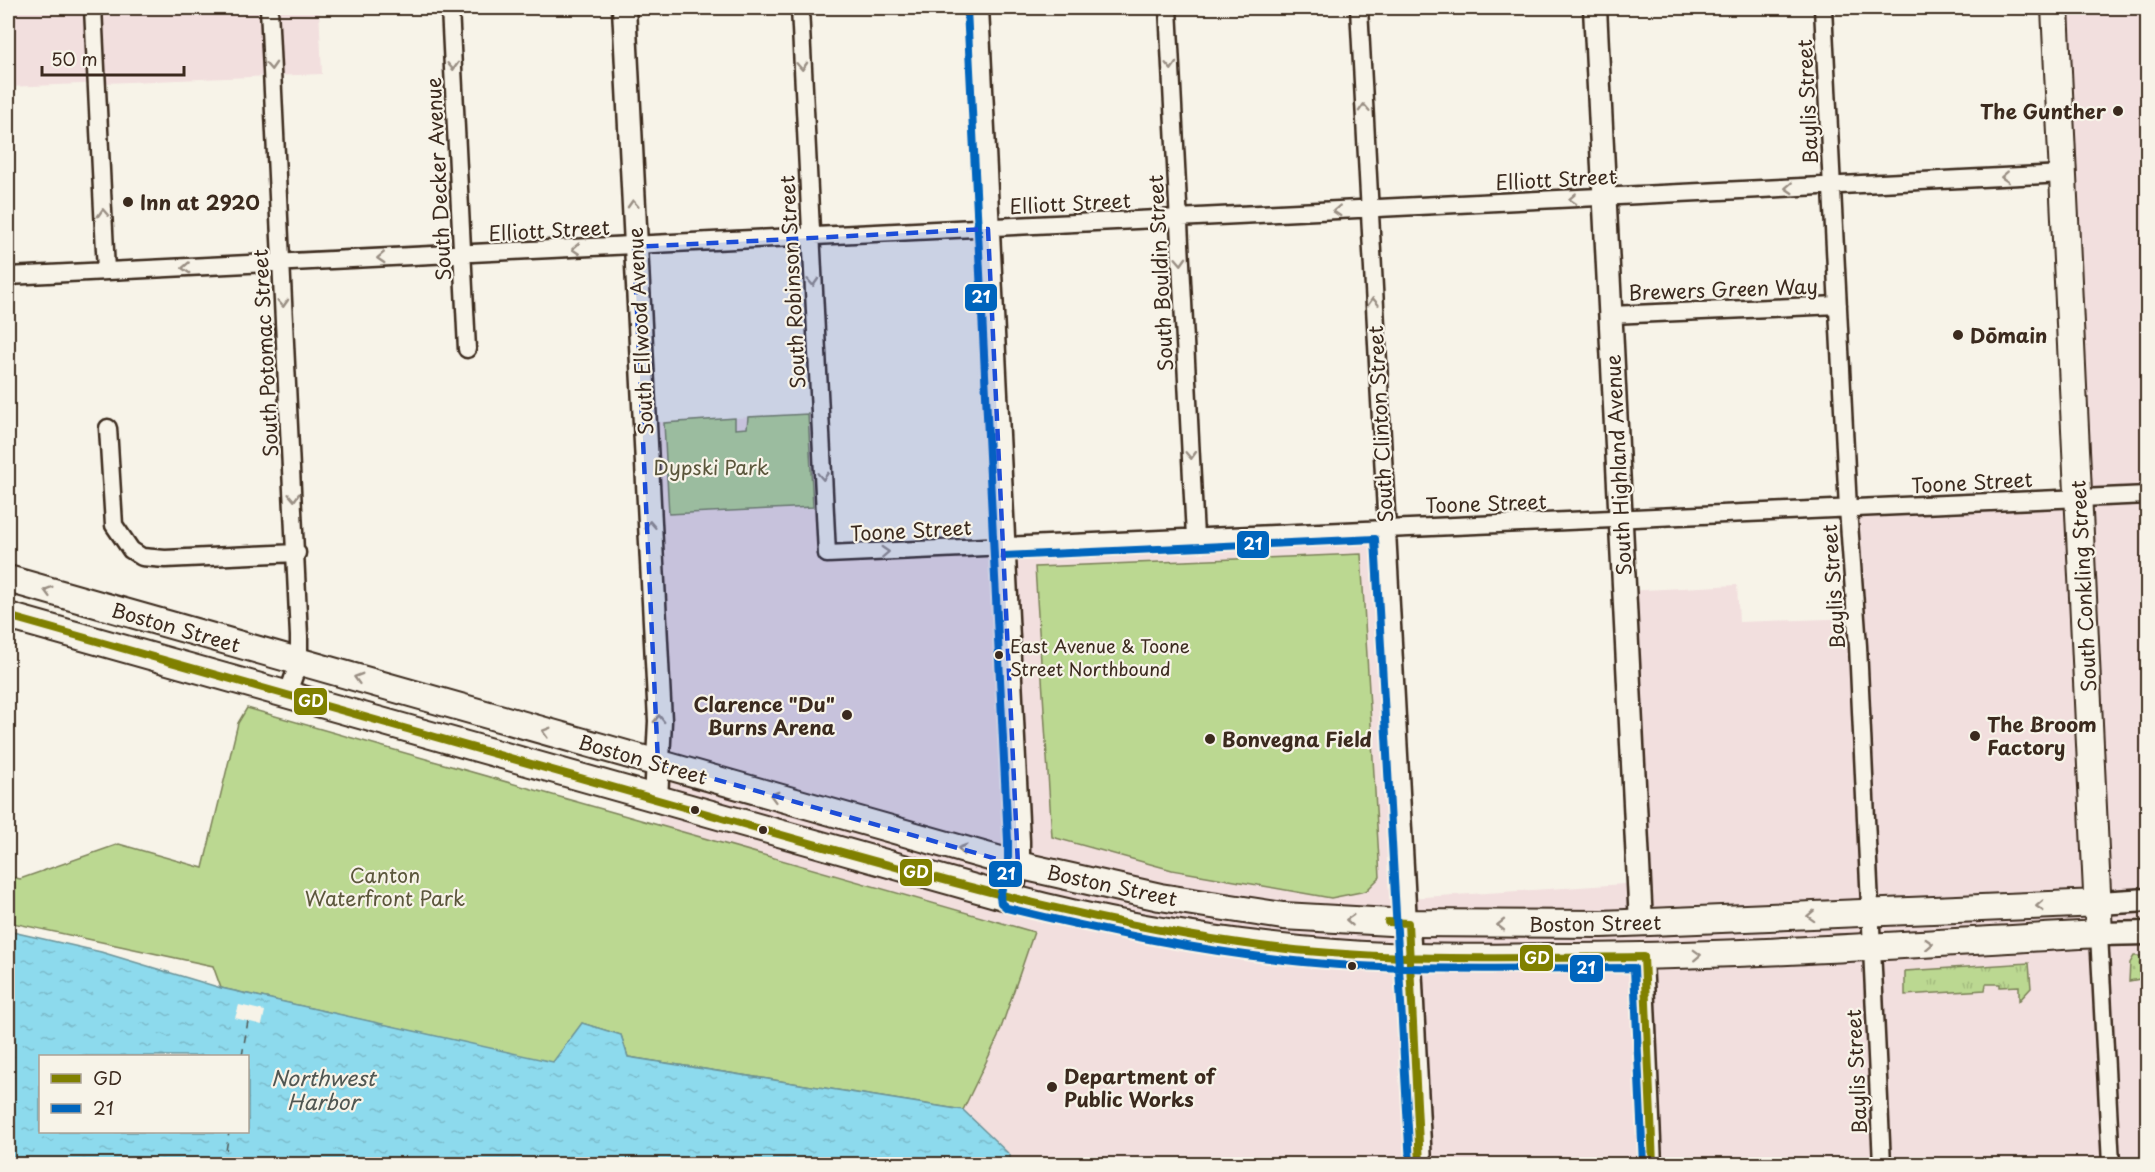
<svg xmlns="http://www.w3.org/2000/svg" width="2155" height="1172" font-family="'Playpen Sans',sans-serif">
	<defs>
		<pattern id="grass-tufts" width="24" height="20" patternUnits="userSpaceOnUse" patternTransform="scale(1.5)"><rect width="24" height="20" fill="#bbd891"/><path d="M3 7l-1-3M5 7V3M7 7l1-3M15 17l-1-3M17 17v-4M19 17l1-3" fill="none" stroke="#a2ba7d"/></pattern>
		<pattern id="garden-dots" width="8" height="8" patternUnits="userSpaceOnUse" patternTransform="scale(1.5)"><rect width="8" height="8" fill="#bbd891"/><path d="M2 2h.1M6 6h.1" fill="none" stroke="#a2ba7d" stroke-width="1.8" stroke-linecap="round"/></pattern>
		<pattern id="water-ripples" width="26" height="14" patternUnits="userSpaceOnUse" patternTransform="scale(1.5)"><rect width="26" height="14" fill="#8ddaed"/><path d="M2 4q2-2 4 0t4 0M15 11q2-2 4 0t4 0" fill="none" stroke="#7bbbcb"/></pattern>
	</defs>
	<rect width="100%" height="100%" fill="#f7f3e8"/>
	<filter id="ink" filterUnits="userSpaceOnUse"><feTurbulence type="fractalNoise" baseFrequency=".0167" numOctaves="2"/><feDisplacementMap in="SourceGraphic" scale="12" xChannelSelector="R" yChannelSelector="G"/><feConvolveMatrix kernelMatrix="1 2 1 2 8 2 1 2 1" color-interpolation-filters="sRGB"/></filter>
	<g filter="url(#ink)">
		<path fill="#f2dfde" d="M8 8H319L322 74 8 87Z
			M2060 8H2147V1164H1011L1010 1155 963 1110 998 1037 1034 932 659 825 644 423 808 414 817 415 823 546 1389 527 1408 898 1640 883 1626 591 1737 585 1739 622 1856 618 1851 506 2080 496Z"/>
		<path fill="url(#grass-tufts)" stroke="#7b8158" stroke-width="1.5" d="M2029 963 2031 988 2019 1001V986L2000 987V984H1986L1985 990 1905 995V971Z"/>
		<path fill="#bbd891" stroke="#7b8158" stroke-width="1.5" d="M808 414 813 507 669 514 664 423 735 418V429L747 428 748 417Z
			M1361 554 1380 877 1366 891 1331 898 1172 870 1052 837 1035 567Z
			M247 708 1034 932 998 1037 963 1110 628 1057 621 1035 582 1023 553 1063 221 988 213 966 8 922V876L20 879 119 844 203 868 238 723Z"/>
		<path fill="url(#garden-dots)" stroke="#7b8158" stroke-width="1.5" d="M2134 956H2147L2145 978 2129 981 2130 963Z"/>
		<path fill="url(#water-ripples)" stroke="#6c949a" stroke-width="1.5" fill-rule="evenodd" d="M8 931 101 952 221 988 553 1062 582 1023 621 1035 628 1057 963 1110 1010 1155 1011 1164H8ZM40 1056H248V1132H40Z"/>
		<path fill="#f7f3e8" d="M239 1005 265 1011 262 1025 235 1018Z"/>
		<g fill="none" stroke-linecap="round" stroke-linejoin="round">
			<path stroke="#505652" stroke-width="1.5" stroke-dasharray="8 6" stroke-linecap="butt" d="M242 1056 248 1021
				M224 1164 229 1132"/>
			<g stroke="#3b2a1e" stroke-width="21">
				<path id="street" d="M93 8 106 271
					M269 8 299 636V662L287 695
					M450 8 467 349
					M800 8 827 554 2148 495
					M1168 8 1195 537
					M1359 8 1408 923
					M1823 8 1848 509 1858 646 1882 1164
					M8 276 2063 174
					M1611 315 1838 305
					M108 428 114 525 131 550 142 557 165 559 297 553
					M2099 934 2111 1164
					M1644 957 1653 1164"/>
			</g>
			<g stroke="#3b2a1e" stroke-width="27">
				<path id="secondary" d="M624 8 660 721 656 799
					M977 8 1018 841V865L1010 898
					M1595 8 1641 923
					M2099 903 2148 900
					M1408 923 1420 1164
					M2099 934 2148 933"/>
			</g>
			<g stroke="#3b2a1e" stroke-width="30">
				<path id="primary" d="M8 579 1018 865 1160 897 1283 916 1408 923 1602 924 2099 903
					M8 616 1010 898C1116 926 1226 944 1335 953 1407 959 1478 958 1550 957 1733 957 1916 944 2099 934L2055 8"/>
			</g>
			<use href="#street" stroke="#f7f3e8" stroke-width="16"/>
			<use href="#secondary" stroke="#f7f3e8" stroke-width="22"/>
			<use href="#primary" stroke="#f7f3e8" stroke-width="26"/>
			<g stroke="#f7f3e8" stroke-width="12">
				<path id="bus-1" d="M8 616C235 680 463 745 690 809 871 860 1053 916 1239 943 1373 963 1509 958 1644 957L1653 1164
					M1388 922 1408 923 1420 1164"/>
			</g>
			<g stroke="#f7f3e8" stroke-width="12">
				<path id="bus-2" d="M967 9 1008 841V864L1000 897 1001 903 1007 908C1116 935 1227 957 1339 965 1437 971 1536 968 1634 968L1643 1164
					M1004 556 1375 539 1410 1164"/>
			</g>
			<use href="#bus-1" stroke="#808000" stroke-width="8"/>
			<use href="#bus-2" stroke="#0065bd" stroke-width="8"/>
		</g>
		<defs><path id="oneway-chevron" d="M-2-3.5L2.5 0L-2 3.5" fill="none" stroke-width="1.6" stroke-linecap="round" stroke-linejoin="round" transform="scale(1.5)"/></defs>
		<g stroke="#998e83">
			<use href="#oneway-chevron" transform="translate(271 66) rotate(87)"/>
			<use href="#oneway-chevron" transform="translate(453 66) rotate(87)"/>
			<use href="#oneway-chevron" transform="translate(802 66) rotate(87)"/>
			<use href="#oneway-chevron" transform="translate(1171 66) rotate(87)"/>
			<use href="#oneway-chevron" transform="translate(1364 108) rotate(-93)"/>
			<use href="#oneway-chevron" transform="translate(2005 177) rotate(177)"/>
			<use href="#oneway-chevron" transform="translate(1789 188) rotate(177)"/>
			<use href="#oneway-chevron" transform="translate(1573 199) rotate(177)"/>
			<use href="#oneway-chevron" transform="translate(633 204) rotate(-93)"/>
			<use href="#oneway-chevron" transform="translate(1337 211) rotate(177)"/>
			<use href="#oneway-chevron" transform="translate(103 213) rotate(-93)"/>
			<use href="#oneway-chevron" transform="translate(576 249) rotate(177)"/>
			<use href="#oneway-chevron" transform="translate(381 258) rotate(177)"/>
			<use href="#oneway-chevron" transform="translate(1181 261) rotate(87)"/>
			<use href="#oneway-chevron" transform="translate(186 268) rotate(177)"/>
			<use href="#oneway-chevron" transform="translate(813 282) rotate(87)"/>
			<use href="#oneway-chevron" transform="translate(1373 302) rotate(-93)"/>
			<use href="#oneway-chevron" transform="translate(283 303) rotate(87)"/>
			<use href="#oneway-chevron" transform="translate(1191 455) rotate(87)"/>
			<use href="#oneway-chevron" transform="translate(823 476) rotate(87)"/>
			<use href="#oneway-chevron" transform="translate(294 497) rotate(87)"/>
			<use href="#oneway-chevron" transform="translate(650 525) rotate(-93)"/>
			<use href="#oneway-chevron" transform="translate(885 552) rotate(-3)"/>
			<use href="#oneway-chevron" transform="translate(48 591) rotate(-164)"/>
			<use href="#oneway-chevron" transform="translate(358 678) rotate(-164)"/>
			<use href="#oneway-chevron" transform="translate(659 719) rotate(-91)"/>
			<use href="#oneway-chevron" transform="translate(546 732) rotate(-164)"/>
			<use href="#oneway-chevron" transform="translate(774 796) rotate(-164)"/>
			<use href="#oneway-chevron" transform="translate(962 849) rotate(-164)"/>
			<use href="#oneway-chevron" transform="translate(2040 906) rotate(177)"/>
			<use href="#oneway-chevron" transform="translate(1811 916) rotate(178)"/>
			<use href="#oneway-chevron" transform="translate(1350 920) rotate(-176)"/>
			<use href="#oneway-chevron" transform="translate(1501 925) rotate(180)"/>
			<use href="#oneway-chevron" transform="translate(1929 944) rotate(-3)"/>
			<use href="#oneway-chevron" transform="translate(1697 955) rotate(-2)"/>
		</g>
	</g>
	<path fill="#1d4ed8" fill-opacity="0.2" stroke="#1d4ed8" stroke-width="4.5" stroke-dasharray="12 8" stroke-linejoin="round" d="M988 229 1018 865 658 763 634 247Z"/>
	<g fill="#3b2a1e" stroke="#f7f3e8" stroke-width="2">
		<circle cx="2118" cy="111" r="6"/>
		<circle cx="128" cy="202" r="6"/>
		<circle cx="1958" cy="335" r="6"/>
		<circle cx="999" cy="655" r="5"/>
		<circle cx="847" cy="715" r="6"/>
		<circle cx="1975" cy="736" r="6"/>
		<circle cx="1210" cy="739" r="6"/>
		<circle cx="695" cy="810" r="5"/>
		<circle cx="763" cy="830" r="5"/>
		<circle cx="1352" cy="966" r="5"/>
		<circle cx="1052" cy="1087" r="6"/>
	</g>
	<g text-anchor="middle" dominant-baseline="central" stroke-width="4.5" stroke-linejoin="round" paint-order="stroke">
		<g font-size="18" fill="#3b2a1e" stroke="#f7f3e8" text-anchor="start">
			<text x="1010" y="645">East Avenue &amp; Toone<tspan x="1010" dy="23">Street Northbound</tspan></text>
		</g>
		<g font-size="20" fill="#3b2a1e" stroke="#f7f3e8">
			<text transform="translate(1807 102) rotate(-93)">Baylis Street</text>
			<text transform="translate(438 179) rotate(-93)">South Decker Avenue</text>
			<text transform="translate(1556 179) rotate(-3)">Elliott Street</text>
			<text transform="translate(1070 203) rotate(-3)">Elliott Street</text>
			<text transform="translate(549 230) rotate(-3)">Elliott Street</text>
			<text transform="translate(1160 273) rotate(-93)">South Bouldin Street</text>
			<text transform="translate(792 282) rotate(-93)">South Robinson Street</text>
			<text transform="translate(1723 289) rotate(-2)">Brewers Green Way</text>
			<text transform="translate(640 331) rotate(-93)">South Ellwood Avenue</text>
			<text transform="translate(265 353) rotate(-93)">South Potomac Street</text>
			<text transform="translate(1380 424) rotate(-93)">South Clinton Street</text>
			<text transform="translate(1618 465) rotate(-93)">South Highland Avenue</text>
			<text transform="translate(1972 482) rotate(-3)">Toone Street</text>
			<text transform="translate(1486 503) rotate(-2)">Toone Street</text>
			<text transform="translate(911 530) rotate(-3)">Toone Street</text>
			<text transform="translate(2083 586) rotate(-93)">South Conkling Street</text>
			<text transform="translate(1833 587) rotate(-94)">Baylis Street</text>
			<text transform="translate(176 627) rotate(16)">Boston Street</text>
			<text transform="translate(643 759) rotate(16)">Boston Street</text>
			<text transform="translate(1112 885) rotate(12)">Boston Street</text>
			<text transform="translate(1595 923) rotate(-1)">Boston Street</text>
			<text transform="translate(1856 1072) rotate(-93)">Baylis Street</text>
		</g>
		<g font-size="20" font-weight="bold" fill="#3b2a1e" stroke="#f7f3e8" text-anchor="start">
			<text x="2106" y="111" text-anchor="end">The Gunther</text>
			<text x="140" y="202">Inn at 2920</text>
			<text x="1970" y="335">Dōmain</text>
			<text x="835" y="704" text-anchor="end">Clarence "Du"<tspan x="835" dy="23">Burns Arena</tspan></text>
			<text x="1987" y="724">The Broom<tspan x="1987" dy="23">Factory</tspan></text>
			<text x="1222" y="739">Bonvegna Field</text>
			<text x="1064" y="1076">Department of<tspan x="1064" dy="23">Public Works</tspan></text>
		</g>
		<g font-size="20" fill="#5b563b" stroke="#f7f3e8">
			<text x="711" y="467">Dypski Park</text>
			<text x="385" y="875">Canton<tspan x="385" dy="23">Waterfront Park</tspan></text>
		</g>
		<g font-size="21" font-style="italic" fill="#505652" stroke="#f7f3e8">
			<text x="323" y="1077">Northwest<tspan x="323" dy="24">Harbor</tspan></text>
		</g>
	</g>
	<g stroke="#f7f3e8" stroke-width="2">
		<rect x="964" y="283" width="34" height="29" rx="6" fill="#0065bd"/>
		<rect x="1236" y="530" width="34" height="29" rx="6" fill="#0065bd"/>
		<rect x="293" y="687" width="35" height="29" rx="6" fill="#808000"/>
		<rect x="899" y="858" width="34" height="29" rx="6" fill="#808000"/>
		<rect x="988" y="860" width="35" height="28" rx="6" fill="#0065bd"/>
		<rect x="1519" y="944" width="35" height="28" rx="6" fill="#808000"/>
		<rect x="1569" y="954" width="35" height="29" rx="6" fill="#0065bd"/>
	</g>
	<g font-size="16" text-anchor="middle" font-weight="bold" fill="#fff">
		<text x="981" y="303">21</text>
		<text x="1253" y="550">21</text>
		<text x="311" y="707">GD</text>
		<text x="916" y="878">GD</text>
		<text x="1006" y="880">21</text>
		<text x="1537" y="964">GD</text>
		<text x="1586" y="974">21</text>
	</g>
	<rect width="2155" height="1172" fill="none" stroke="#f7f3e8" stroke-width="30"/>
	<rect x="15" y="15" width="2125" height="1142" fill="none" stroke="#3b2a1e" stroke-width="2" filter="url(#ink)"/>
	<rect x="39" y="1055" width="210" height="78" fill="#f7f3e8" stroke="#aca397" stroke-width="1.5"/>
	<rect x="51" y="1074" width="30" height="9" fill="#808000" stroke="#aca397" stroke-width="1.5"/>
	<text x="93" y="1085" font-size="18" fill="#3b2a1e">GD</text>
	<rect x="51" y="1104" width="30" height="9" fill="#0065bd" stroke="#aca397" stroke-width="1.5"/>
	<text x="93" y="1115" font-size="18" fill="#3b2a1e">21</text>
	<path d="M42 66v9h142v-9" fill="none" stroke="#3b2a1e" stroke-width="3"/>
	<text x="51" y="66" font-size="18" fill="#3b2a1e" stroke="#f7f3e8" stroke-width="4.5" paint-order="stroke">50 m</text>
</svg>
